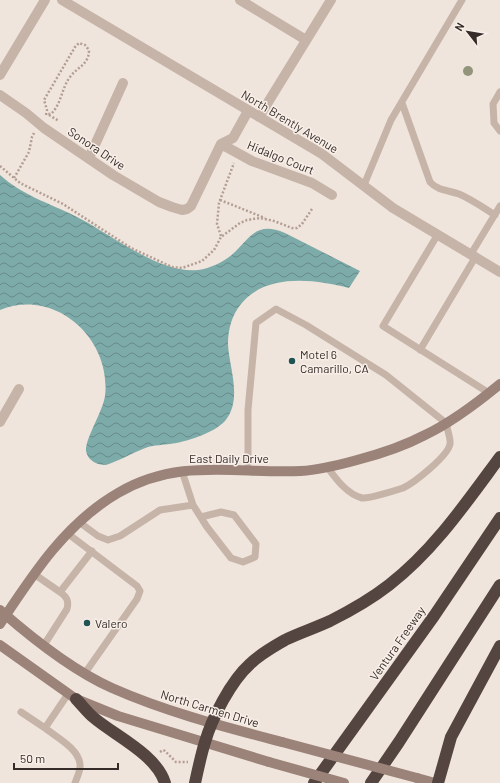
<svg xmlns="http://www.w3.org/2000/svg" width="500" height="783" font-family="Barlow,sans-serif">
	<defs>
		<pattern id="water-waves" width="16" height="10" patternUnits="userSpaceOnUse"><rect width="16" height="10" fill="#7daba9"/><path d="M0 5q4-4 8 0t8 0" fill="none" stroke="#678b8a"/></pattern>
	</defs>
	<rect width="100%" height="100%" fill="#f0e5dc"/>
	<path fill="url(#water-waves)" d="M0 175C22 195 49 203 75 216 110 233 158 274 198 270 212 268 226 261 236 251 252 234 259 222 285 233L360 271 349 288C314 279 266 273 241 304 232 315 228 329 228 344 229 368 243 399 225 421 214 433 186 442 170 444 162 445 155 445 148 447 134 452 121 460 106 465 97 465 88 461 86 451 85 439 103 411 105 396 112 339 55 287 0 310Z"/>
	<g fill="none" stroke-linecap="round" stroke-linejoin="round">
		<path stroke="#b39e93" stroke-width="2.5" stroke-dasharray="2 2" stroke-linecap="butt" d="M46 115 47 110 44 100 75 47 79 43 85 45 89 50C89 65 77 67 70 77 61 89 62 103 51 114H47
			M49 115 59 121
			M0 166 20 183 63 204 131 248 172 267 182 268 202 261 214 250 221 237 240 223 247 220 260 218 274 221 292 228H297L302 224 312 209
			M14 178 29 152 32 137 34 133
			M220 200 265 218
			M221 236 217 224 219 203 234 163
			M160 752 163 750 165 751 176 762H188"/>
		<path stroke="#c7b4a9" stroke-width="7" d="M500 92 493 104 494 123 500 131
			M402 103 430 182C438 191 448 190 459 194 471 199 484 208 495 215
			M364 185 391 120 462 0
			M438 234 383 326 489 393
			M471 254 500 206
			M420 350 476 256
			M182 471 193 505 207 527 231 558 243 562 255 557 256 544 234 515 221 512 201 517
			M248 471V410L256 323 276 309 306 325 386 375 446 423C447 429 451 439 450 444 448 456 414 483 403 488 397 490 368 499 362 498 347 494 336 479 328 468
			M79 522 98 536 108 540 120 536 160 510 193 505
			M67 533 137 586 140 591 137 599 85 673
			M34 574 60 592 92 551
			M44 645 67 609C69 601 67 597 60 592
			M68 694 45 728C56 737 78 748 80 764 81 770 77 777 75 783
			M21 712 45 728"/>
		<path stroke="#c7b4a9" stroke-width="10" d="M62 0 322 154 393 208 500 272
			M240 0 306 40
			M0 75 45 0
			M0 95 26 113 44 128 113 175 159 202 172 207 182 210 187 209 191 206 221 144 233 138 248 111
			M259 117 331 0
			M221 144 252 161 312 183 332 195
			M89 158 123 83
			M0 422 19 389"/>
		<path stroke="#9b837a" stroke-width="10" d="M0 610C33 639 72 670 112 688 166 712 225 727 282 742
			M0 624C33 574 66 523 118 493 179 457 236 474 301 471 320 470 339 465 357 460 380 454 404 446 425 435 452 422 477 403 500 384
			M0 645 76 699 118 716 269 762
			M417 778 435 783"/>
		<path stroke="#554540" stroke-width="12" d="M76 699C82 705 87 712 93 717 115 736 156 754 165 783
			M195 783C198 769 201 755 205 742 212 718 231 681 250 664 260 654 273 647 285 640 299 633 315 628 330 621 350 611 371 599 389 585 434 550 466 503 500 457
			M314 783 434 616 500 518
			M371 783 399 742 500 585
			M438 783 451 737 500 646"/>
		<path stroke="#9b837a" stroke-width="10" d="M282 742 417 778
			M269 762 344 783"/>
	</g>
	<circle fill="#93947c" cx="468" cy="71" r="5"/>
	<g fill="#215353" stroke="#f8efe8" stroke-width="1.5">
		<circle cx="292" cy="361" r="4"/>
		<circle cx="87" cy="623" r="4"/>
	</g>
	<g text-anchor="middle" dominant-baseline="central" stroke-width="3" stroke-linejoin="round" paint-order="stroke">
		<g font-size="12" fill="#352b28" stroke="#f8efe8">
			<text transform="translate(290 121) rotate(31)">North Brently Avenue</text>
			<text transform="translate(97 148) rotate(34)">Sonora Drive</text>
			<text transform="translate(281 157) rotate(22)">Hidalgo Court</text>
			<text x="229" y="458">East Daily Drive</text>
			<text transform="translate(397 643) rotate(-55)">Ventura Freeway</text>
			<text transform="translate(210 708) rotate(17)">North Carmen Drive</text>
		</g>
		<g font-size="12" fill="#352b28" stroke="#f8efe8" text-anchor="start">
			<text x="300" y="354">Motel 6<tspan x="300" dy="14">Camarillo, CA</tspan></text>
			<text x="95" y="623">Valero</text>
		</g>
	</g>
	<g transform="translate(468 32) rotate(301)" stroke="#f8efe8" stroke-width="3" paint-order="stroke">
	<path d="M0-3L7 15L0 10L-7 15Z" fill="#352b28"/>
	<text y="-6" font-size="11" font-weight="bold" text-anchor="middle" fill="#352b28">N</text>
	</g>
	<path d="M14 763v6h104v-6" fill="none" stroke="#352b28" stroke-width="2"/>
	<text x="20" y="763" font-size="12" fill="#352b28" stroke="#f8efe8" stroke-width="3" paint-order="stroke">50 m</text>
</svg>
